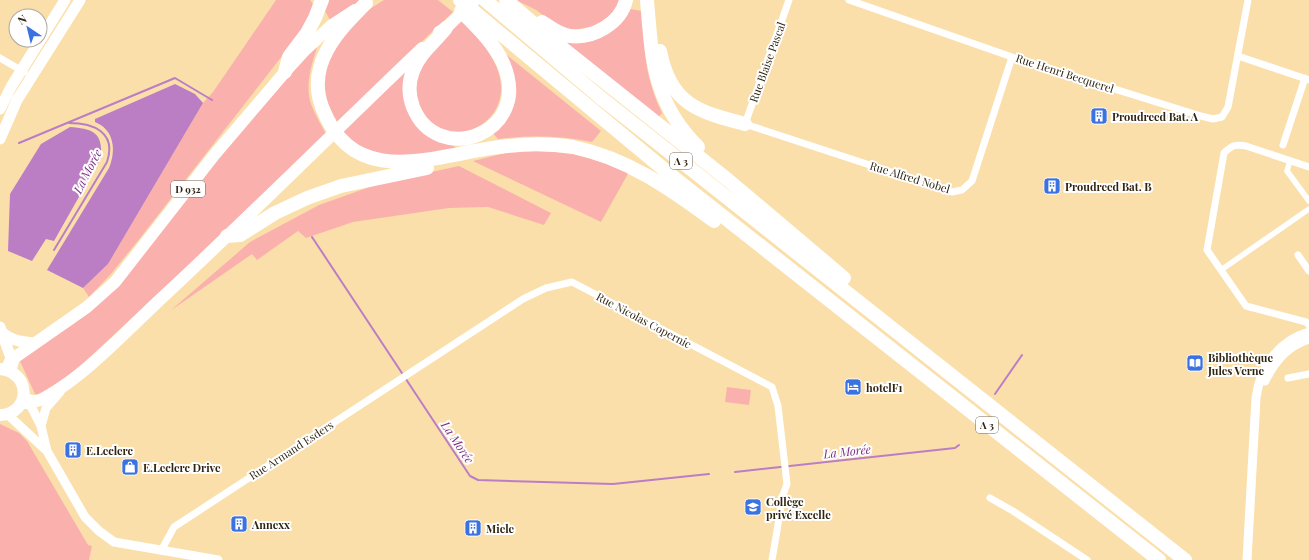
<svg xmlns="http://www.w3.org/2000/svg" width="1309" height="560" font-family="'Playfair Display',serif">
	<rect width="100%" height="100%" fill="#fbdfab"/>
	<path fill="#fab1ad" d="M276 0H310L313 4 308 21 300 33 137 242 110 275 89 297 83 288 108 264 203 103 213 92Z
		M326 0H363L330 20 324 9Z
		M384 0H438L453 12 337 122 327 102 321 81 326 58 360 15Z
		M516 0H620L618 7 605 20 591 27 571 30 555 24 536 10Z
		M630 9 642 11C644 50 645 77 662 113L657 119 566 45 569 41Z
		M461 21C467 26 474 32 479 37 484 42 487 50 491 56 531 123 441 160 419 108 415 98 414 82 418 72 426 52 446 36 461 21Z
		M315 46 317 48C311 65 305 87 311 104 315 115 322 126 327 136L75 371 40 394H35L19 359 72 325 94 308 261 107Z
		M498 48 601 131 592 142C561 136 531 135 498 139L492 132C498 125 507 119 511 111 524 89 511 66 498 48Z
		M410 67C409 77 405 90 405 101 408 128 437 138 457 148 415 156 375 167 341 132Z
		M517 150 570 153 608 164 629 172 601 222 473 161Z
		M459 166 551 213 544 225 488 207 449 208 353 222 306 238 298 231 257 260 252 254 170 311 250 242 319 205 381 183Z
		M727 387 751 390 749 405 725 402Z
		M0 424 19 433 27 441 88 545 92 546 89 560H0Z"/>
	<path fill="#bb7ec4" d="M175 84 195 94 203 103 108 264 83 288 47 270 109 168C116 151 115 130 95 122V119Z
		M70 127C93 129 103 132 101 158L54 241 46 239 32 261 8 251 10 194 41 144Z"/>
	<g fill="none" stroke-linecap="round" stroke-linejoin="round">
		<path stroke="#bb7ec4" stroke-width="2" d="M19 143 175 78 212 100
			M312 237 470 476 478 480 613 484 709 474
			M54 250 107 162C117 132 93 123 69 123
			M995 394 1022 355
			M735 472 955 448 959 445"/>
		<path stroke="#fff" stroke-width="5.5" d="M1290 161 1287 171 1309 201
			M1221 270 1309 209"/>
		<path stroke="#fff" stroke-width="7" d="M789 0 745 124 952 192 962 190 972 181 1012 57
			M849 0 1012 57 1201 116 1213 119 1222 117 1228 107 1248 0
			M1238 56 1309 80
			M0 58 24 72
			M1283 145 1305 78
			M1309 167 1246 146C1236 144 1232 145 1224 153L1207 250 1246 306 1306 322 1309 325
			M1298 255 1309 271
			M1288 378 1309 374
			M990 498 1013 511 1087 560
			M161 551 174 527 523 299 546 288 572 282 772 387 778 406 787 484 783 495 772 560"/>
		<path stroke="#fff" stroke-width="9" d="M1265 381C1275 361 1287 346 1309 339
			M21 403 31 406 41 426 47 451 85 517 99 531 114 542 218 560
			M7 414 47 451
			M41 426 46 408 60 392
			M1247 560 1256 398C1260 367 1278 341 1309 332"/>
		<path stroke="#fff" stroke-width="11" d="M0 109 11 87 65 0
			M0 139 17 100 80 0
			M0 327 11 358 7 367
			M1 331C10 341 23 342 35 343"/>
		<path stroke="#fff" stroke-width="12" d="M439 32 446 28 475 0
			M0 369C32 372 31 414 0 415
			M10 371 14 358 87 307 115 282 215 154 285 72 305 50 332 25 355 10
			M23 398C29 400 34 403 40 400 82 380 130 327 165 295 252 214 336 130 422 48"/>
		<path stroke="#fff" stroke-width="14" d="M460 0 672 176 1159 560
			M485 0 601 98 1185 560
			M506 0 561 47 728 180 844 278
			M647 0C652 60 653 102 698 147
			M366 3C338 31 306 64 322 107 349 180 414 163 474 151 505 145 542 142 573 147 627 158 671 189 714 221
			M542 22C551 28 560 35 570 36 593 39 621 23 626 0
			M446 28C435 42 419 54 413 71 408 83 409 96 413 107 437 168 534 134 503 63 494 43 476 26 461 11
			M660 51C670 104 698 112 745 124
			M285 72 289 57 307 33 315 18 322 0
			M227 236 240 235 275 213 307 198 341 186 427 168"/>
	</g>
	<defs>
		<g id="building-square" transform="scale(0.9)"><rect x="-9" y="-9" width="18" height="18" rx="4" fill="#3a72e1" stroke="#fff"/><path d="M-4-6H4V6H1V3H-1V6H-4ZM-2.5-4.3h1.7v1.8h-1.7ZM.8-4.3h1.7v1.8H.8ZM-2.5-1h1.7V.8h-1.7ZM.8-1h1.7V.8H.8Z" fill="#fff"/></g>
		<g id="library-square" transform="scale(0.9)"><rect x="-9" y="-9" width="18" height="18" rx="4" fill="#3a72e1" stroke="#fff"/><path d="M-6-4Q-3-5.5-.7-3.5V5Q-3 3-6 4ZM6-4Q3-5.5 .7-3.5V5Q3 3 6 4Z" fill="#fff"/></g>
		<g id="hotel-square" transform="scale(0.9)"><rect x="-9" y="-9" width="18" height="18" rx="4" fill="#3a72e1" stroke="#fff"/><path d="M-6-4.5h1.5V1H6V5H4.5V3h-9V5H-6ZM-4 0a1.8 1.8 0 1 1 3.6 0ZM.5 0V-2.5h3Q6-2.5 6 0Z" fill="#fff"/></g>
		<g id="shop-square" transform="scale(0.9)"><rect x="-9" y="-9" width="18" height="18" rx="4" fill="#3a72e1" stroke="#fff"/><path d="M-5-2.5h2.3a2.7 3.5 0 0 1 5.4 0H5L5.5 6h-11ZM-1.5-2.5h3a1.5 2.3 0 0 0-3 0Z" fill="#fff"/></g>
		<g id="school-square" transform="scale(0.9)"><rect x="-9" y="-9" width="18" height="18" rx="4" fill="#3a72e1" stroke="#fff"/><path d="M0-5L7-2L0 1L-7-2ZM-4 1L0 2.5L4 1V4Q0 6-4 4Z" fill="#fff"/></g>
	</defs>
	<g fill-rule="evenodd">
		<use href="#building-square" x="1099" y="116"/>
		<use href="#building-square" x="1052" y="186"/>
		<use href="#library-square" x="1195" y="363"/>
		<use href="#hotel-square" x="853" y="387"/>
		<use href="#building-square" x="73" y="450"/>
		<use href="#shop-square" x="130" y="467"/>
		<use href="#school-square" x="753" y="507"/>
		<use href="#building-square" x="239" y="524"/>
		<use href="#building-square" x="473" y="528"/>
	</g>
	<g text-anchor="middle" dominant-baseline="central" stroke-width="4" stroke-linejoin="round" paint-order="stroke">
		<g fill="#fff" stroke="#6e6658" stroke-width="1">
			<rect x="670" y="153" width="22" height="16" rx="3"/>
			<rect x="171" y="181" width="34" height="16" rx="3"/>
			<rect x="976" y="417" width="22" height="16" rx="3"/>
		</g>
		<g font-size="10" font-weight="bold" fill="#302511">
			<text x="681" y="161">A 3</text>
			<text x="188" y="189">D 932</text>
			<text x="987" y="425">A 3</text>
		</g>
		<g font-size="11" fill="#302511" stroke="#fff">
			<text transform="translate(767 62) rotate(-70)">Rue Blaise Pascal</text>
			<text transform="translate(1065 73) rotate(18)">Rue Henri Becquerel</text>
			<text transform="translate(910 177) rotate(17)">Rue Alfred Nobel</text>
			<text transform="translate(644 320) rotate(28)">Rue Nicolas Copernic</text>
			<text transform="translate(291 450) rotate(-33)">Rue Armand Esders</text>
		</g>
		<g font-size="11" font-weight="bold" fill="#302511" stroke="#fff" text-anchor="start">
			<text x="1112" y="116">Proudreed Bat. A</text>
			<text x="1065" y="186">Proudreed Bat. B</text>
			<text x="1208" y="357">Bibliothèque<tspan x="1208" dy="13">Jules Verne</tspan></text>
			<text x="866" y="387">hotelF1</text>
			<text x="86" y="450">E.Leclerc</text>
			<text x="143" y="467">E.Leclerc Drive</text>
			<text x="766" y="501">Collège<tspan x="766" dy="13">privé Excelle</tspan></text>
			<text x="252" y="524">Annexx</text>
			<text x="486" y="528">Miele</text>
		</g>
		<g font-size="12" font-style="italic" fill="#792e83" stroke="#fff">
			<text transform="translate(87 171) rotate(-63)">La Morée</text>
			<text transform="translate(458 442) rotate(56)">La Morée</text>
			<text transform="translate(847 451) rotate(-6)">La Morée</text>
		</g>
	</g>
	<g transform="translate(28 28) rotate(325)"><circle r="19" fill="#ffffff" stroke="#aca8a0"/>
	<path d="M0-3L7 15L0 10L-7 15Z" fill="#3a72e1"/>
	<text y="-6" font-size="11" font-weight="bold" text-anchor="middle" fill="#302511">N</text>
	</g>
</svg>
